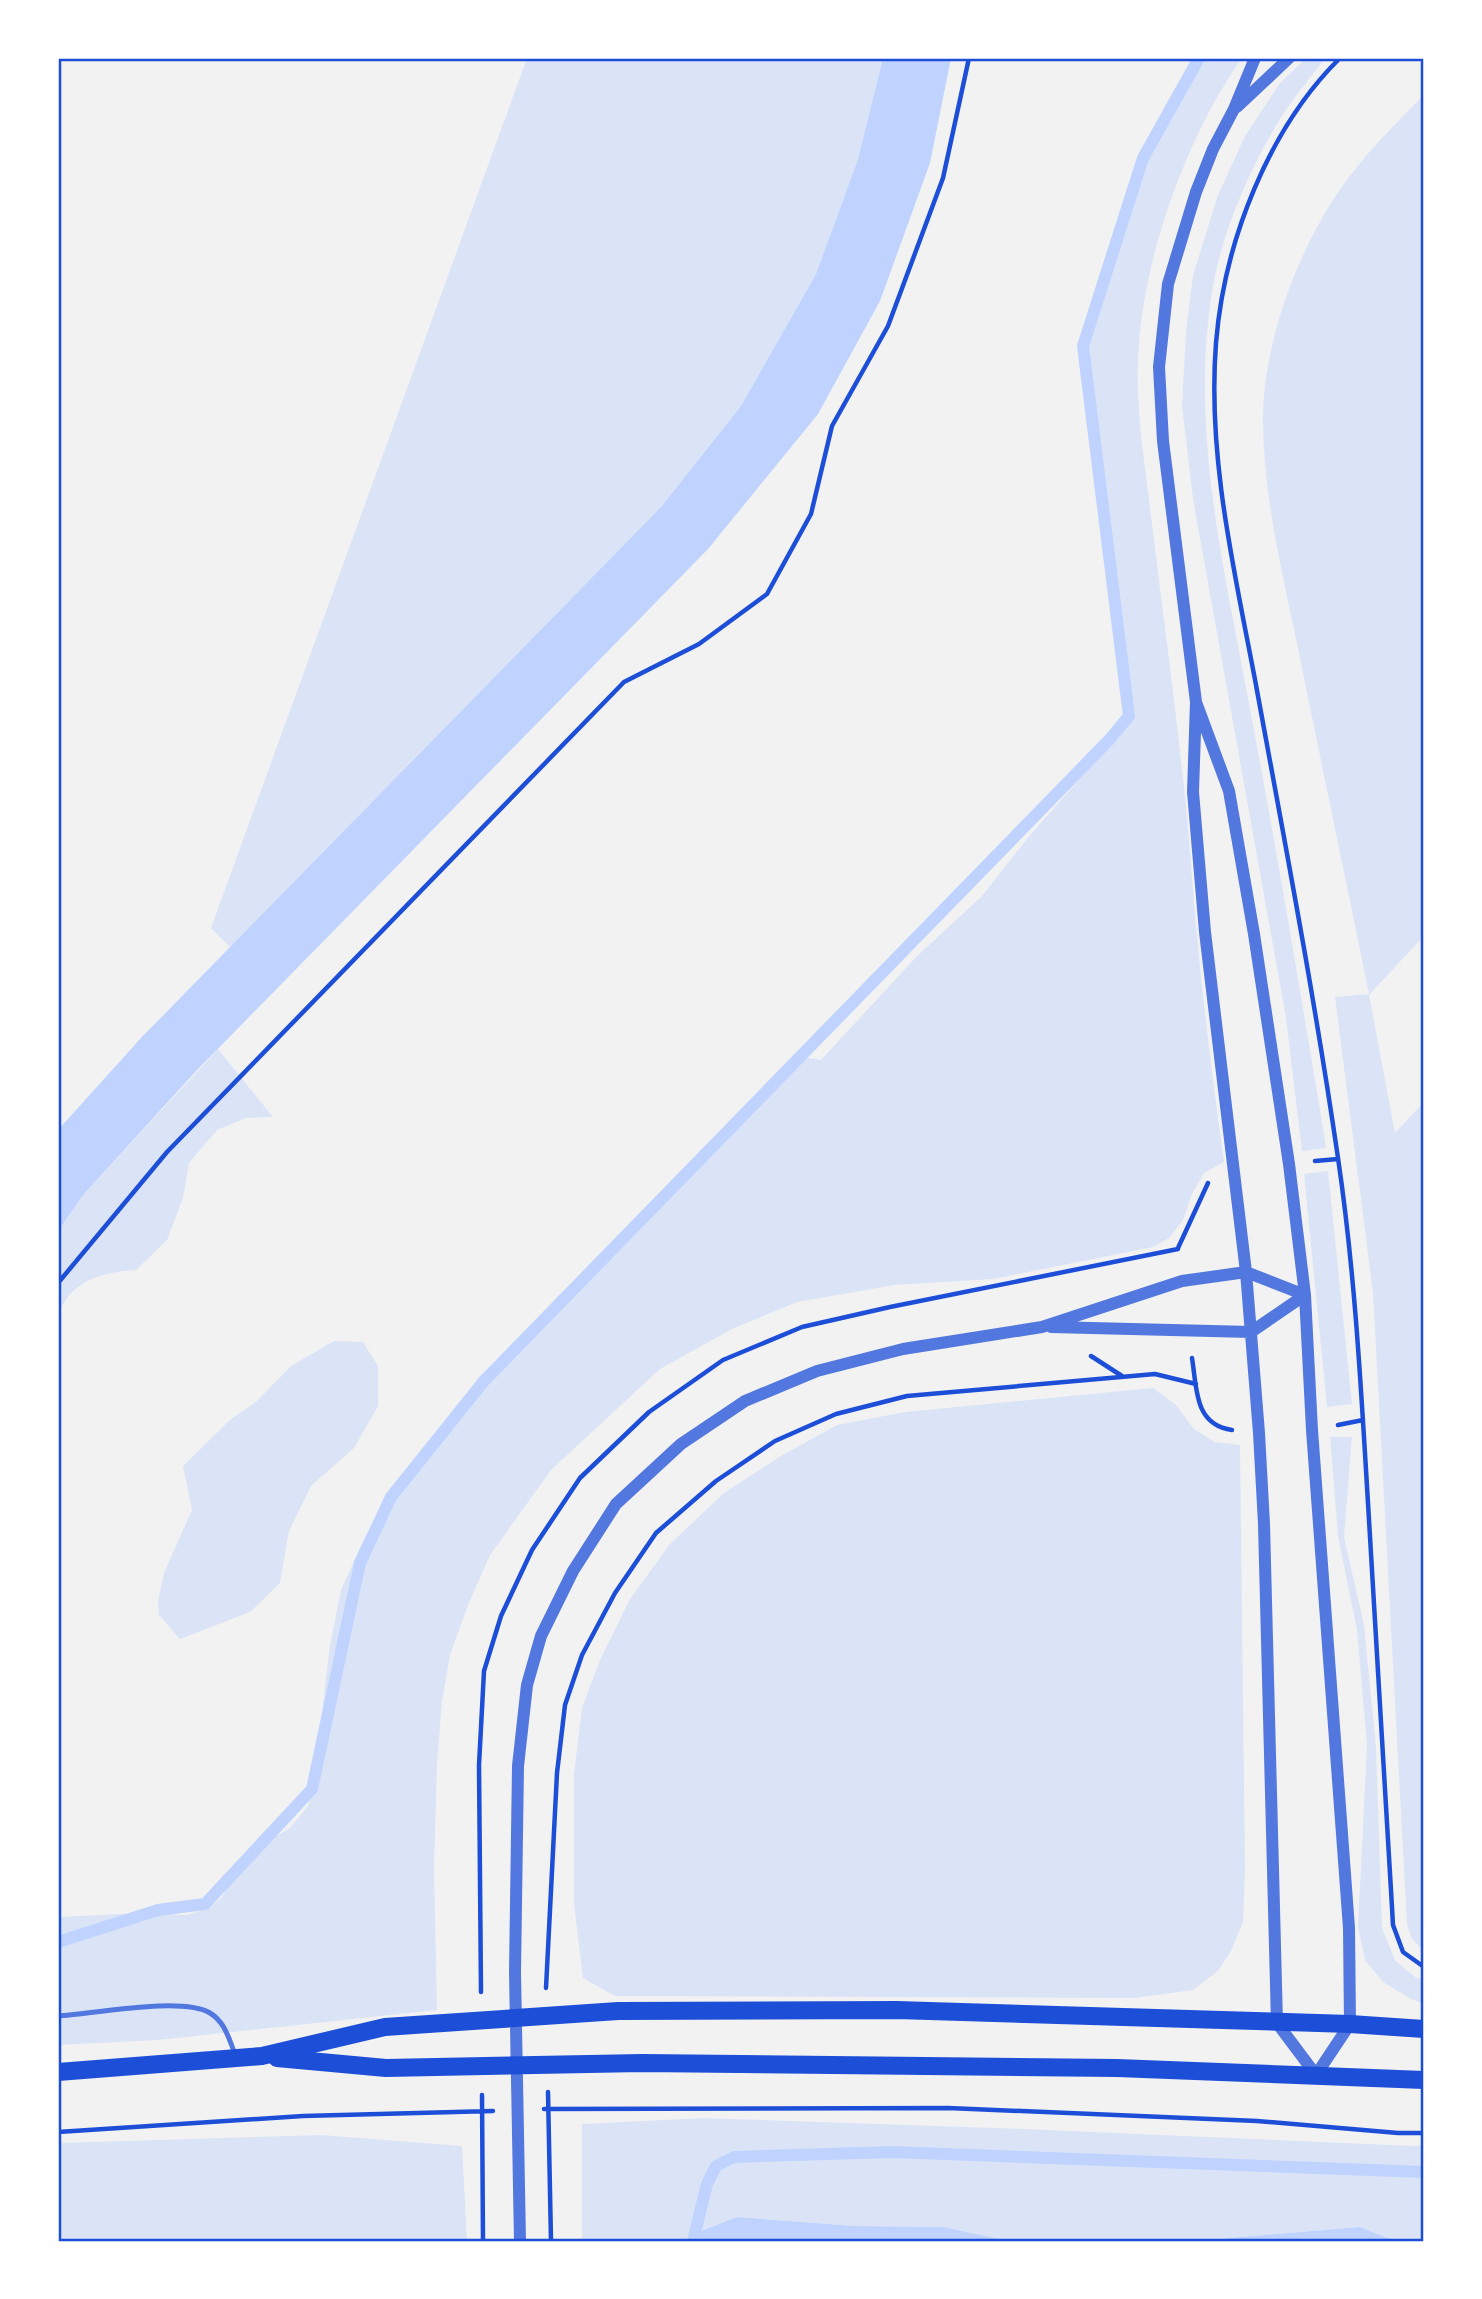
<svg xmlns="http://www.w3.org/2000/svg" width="1482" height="2299" font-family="'DM Sans',sans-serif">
	<rect width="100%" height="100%" fill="#f2f2f2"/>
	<path fill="#dbe4f7" d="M527 58H883L858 159 816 274 741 406 661 507 230 947 211 928Z
		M1196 58H1242C1186 137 1141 263 1138 360 1136 409 1144 459 1150 507 1160 592 1172 676 1181 761 1188 815 1191 870 1196 925 1203 1004 1213 1083 1224 1162L1204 1173 1192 1194 1183 1220 1169 1238 1153 1247 993 1279 895 1285 797 1302 732 1329 660 1369 551 1470 490 1555 468 1605 450 1655 442 1702 437 1764 434 1867 437 2010 158 2040 58 2045V1917L141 1913 187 1915 209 1908 222 1897 235 1872 261 1845 290 1828 308 1806 314 1786 329 1651 341 1590 363 1541 394 1484 457 1409 802 1057 821 1060 917 956 981 897 1030 835 1129 723 1116 585 1094 448 1086 368 1095 292 1130 192 1164 109Z
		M1306 58H1325C1311 77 1295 96 1282 116 1253 162 1226 223 1215 276 1186 424 1226 574 1252 720 1278 857 1301 996 1324 1134L1326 1148 1302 1151 1286 1018 1193 499 1182 406 1186 331 1193 275 1218 195 1245 136 1280 83Z
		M1424 95V936L1369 995 1395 1133 1424 1102V1951L1412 1939 1407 1925 1373 1293 1335 997 1369 994C1347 885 1324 777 1302 668 1286 588 1264 505 1263 423 1262 343 1299 245 1346 181 1369 150 1397 122 1424 95Z
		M218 1049 273 1117 246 1118 217 1130 189 1163 183 1198 167 1240 136 1270C103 1272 68 1281 58 1317V1231L83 1195Z
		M1328 1171 1352 1404 1327 1407 1304 1174Z
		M334 1341 363 1342 378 1366V1406L354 1448 311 1486 289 1531 280 1583 250 1612 180 1639 159 1615 158 1601 164 1573 192 1510 183 1466 231 1419 256 1402 291 1366Z
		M1153 1388 1175 1404 1194 1429 1215 1442 1240 1445 1245 1870 1243 1922 1231 1951 1218 1971 1193 1990 1135 1998 615 1996 583 1978 574 1904V1774L582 1708 600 1660 630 1599 670 1544 724 1493 781 1456 837 1425 905 1412Z
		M1330 1437H1352L1344 1537 1364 1625 1376 1747 1382 1928 1395 1960 1415 1977 1424 1980V2004L1411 1999 1383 1982 1365 1960 1358 1927 1367 1745 1357 1630 1338 1536Z
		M704 2118 1024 2129 1414 2146 1424 2145V2241H1395L1360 2227 1228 2238 1218 2241H1008L944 2227 855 2226 737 2217 696 2233 686 2241H582V2124Z
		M321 2135 462 2146 467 2241H58V2143Z"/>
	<path fill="#bfd3fe" d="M883 58H951L930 163 880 301 818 414 708 549 197 1070 83 1195 58 1231V1130L141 1038 661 507 741 406 816 274 858 159Z
		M737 2217 855 2226 944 2227 1008 2241H686L696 2233Z
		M1360 2227 1395 2241H1218L1228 2238Z"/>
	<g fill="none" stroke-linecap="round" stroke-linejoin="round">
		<path stroke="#bfd3fe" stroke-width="12" d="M58 1942 158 1910 205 1904 312 1789 360 1563 391 1497 484 1381 1109 740 1129 716 1083 346 1143 158 1199 58
			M693 2241 707 2184 716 2166 734 2157 892 2152 1424 2172"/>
		<path stroke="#1d4ed8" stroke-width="4.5" d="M1340 58C1268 129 1224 243 1216 343 1207 458 1235 573 1256 685 1285 843 1315 1000 1338 1158 1355 1273 1361 1388 1368 1503 1376 1643 1385 1784 1393 1925L1403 1952 1424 1967
			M1315 1161 1338 1159
			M1178 1248 1208 1183
			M58 1283 167 1152 624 682 699 644 767 594 811 514 832 426 888 326 943 178 969 58
			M1091 1356 1122 1376
			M1192 1358C1197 1388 1194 1425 1232 1430
			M1338 1425 1363 1420
			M546 1988 557 1773 565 1705 582 1655 615 1593 656 1533 716 1481 775 1441 836 1414 907 1396 1155 1374 1196 1384
			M481 1992 479 1765 484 1671 501 1616 532 1550 580 1478 649 1412 723 1360 802 1327 890 1307 1178 1249
			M548 2092 551 2241
			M482 2095 483 2241
			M544 2109 948 2108 1257 2121 1398 2133H1424
			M58 2132 303 2116 493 2111"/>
		<path stroke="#5277de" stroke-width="5" d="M58 2016C93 2014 182 1996 210 2013 225 2022 229 2039 235 2054"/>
		<path stroke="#5277de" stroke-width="12" d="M1237 107 1289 58
			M1196 702 1229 791 1254 934 1289 1164 1305 1295 1312 1430 1349 1928 1350 2024 1316 2075 1277 2023 1264 1524 1259 1433 1246 1272 1205 932 1193 792 1196 702 1163 441 1159 367 1168 284 1196 192 1213 149 1234 109 1255 58
			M1051 1327 1251 1332 1305 1295
			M520 2241 515 1972 518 1766 527 1685 541 1636 573 1571 616 1504 681 1444 745 1401 817 1371 903 1349 1042 1327 1182 1281 1246 1272 1305 1295"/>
		<path stroke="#1d4ed8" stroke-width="18" d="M277 2058 386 2068 642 2063 1117 2068 1424 2080
			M58 2072 262 2056 385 2027 618 2011 897 2010 1350 2024 1424 2029"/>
	</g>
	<rect width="1482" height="2299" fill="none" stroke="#ffffff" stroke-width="119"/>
	<rect x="60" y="60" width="1362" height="2180" fill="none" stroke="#1d4ed8" stroke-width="2.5"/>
</svg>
